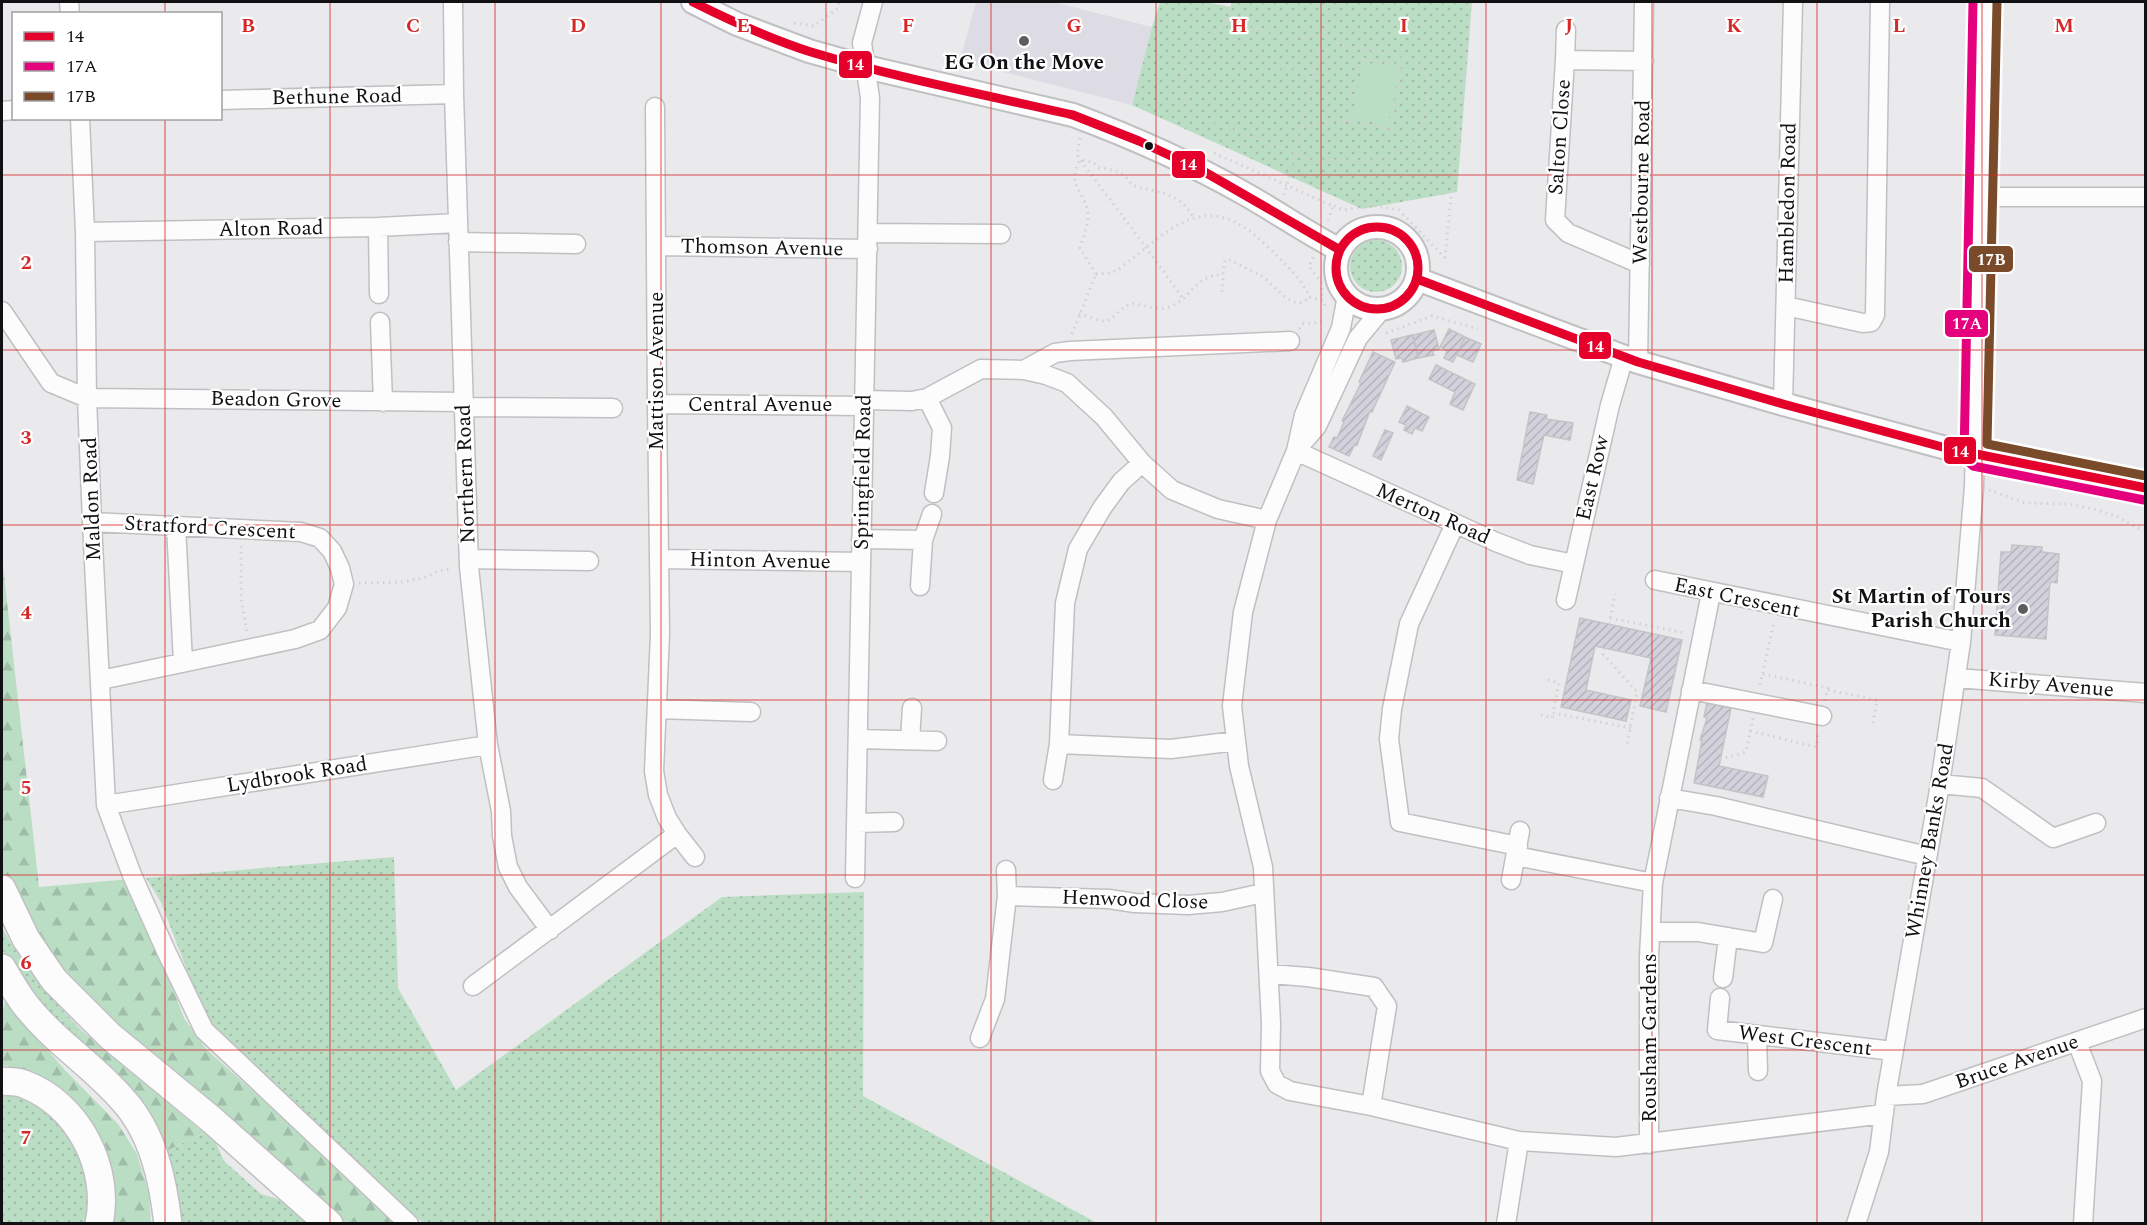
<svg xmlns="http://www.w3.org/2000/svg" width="2147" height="1225" font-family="Spectral,serif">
	<defs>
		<pattern id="grass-dots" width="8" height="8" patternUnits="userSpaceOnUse" patternTransform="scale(1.5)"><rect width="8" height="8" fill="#badec4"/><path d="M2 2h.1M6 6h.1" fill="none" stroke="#9fbda8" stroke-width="1.8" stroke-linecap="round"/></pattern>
		<pattern id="forest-firs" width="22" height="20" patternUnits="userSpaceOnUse" patternTransform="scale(1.5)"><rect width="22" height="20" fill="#badec4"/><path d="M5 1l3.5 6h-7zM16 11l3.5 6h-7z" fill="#9fbda8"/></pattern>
		<pattern id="building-hatch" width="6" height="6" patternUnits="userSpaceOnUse" patternTransform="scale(1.5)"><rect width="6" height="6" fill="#d3d2dc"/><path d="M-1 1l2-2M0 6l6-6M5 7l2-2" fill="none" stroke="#b4b3bc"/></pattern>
	</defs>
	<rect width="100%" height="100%" fill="#eae9ec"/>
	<path fill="#dddce4" d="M976 2H1053L1152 27 1132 105 960 61Z"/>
	<path fill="url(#grass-dots)" d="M1160 2H1205L1231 7V2H1472L1457 192 1362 209 1132 105 1152 27Z
		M1350 266a26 26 0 1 1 52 0a26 26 0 1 1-52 0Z
		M394 857 398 988 456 1090 722 897 864 892 863 1096 1097 1223H423L222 1040 203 1012 161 902 146 878Z
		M2 927C22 966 51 998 81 1030L71 1042 19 980 2 949Z
		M2 1089H10L60 1116 91 1176 88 1223 2 1224Z
		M204 1133 215 1141 224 1161 261 1194 284 1201 310 1223H177L164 1152Z"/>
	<path fill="url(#forest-firs)" d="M2 557 39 887 131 879 184 1018 206 1049 400 1223H339L58 973 12 902 2 872Z
		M5 1001 65 1070 118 1124 137 1154 149 1194 151 1223H109L111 1174 96 1130 65 1095 33 1072 2 1065V1015Z
		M81 1030 204 1133 164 1152 71 1042Z"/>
	<path fill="#badec4" d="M1363 62 1399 68 1388 125 1352 118Z"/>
	<path fill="url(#building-hatch)" stroke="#c4c4c6" stroke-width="1.5" d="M1449 329 1465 337 1453 362 1444 358 1447 351 1440 347Z
		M1434 330 1439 349 1432 351 1434 355 1419 358 1413 335Z
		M1412 335 1418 358 1403 362 1402 358 1396 359 1391 340Z
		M1465 337 1481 344 1473 362 1457 355Z
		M1373 352 1395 362 1372 412 1370 411 1357 445 1355 444 1349 456 1329 447 1334 437 1337 438 1344 422 1342 421 1361 383 1359 382Z
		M1436 365 1475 384 1463 410 1450 404 1455 392 1429 379Z
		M1407 406 1429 417 1422 431 1415 428 1412 434 1404 430 1406 425 1399 422Z
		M1530 412 1547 415 1546 419 1573 423 1570 440 1544 435 1533 484 1517 480Z
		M1385 430 1393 433 1381 460 1373 456Z
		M2012 545 2042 547V552L2059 554 2057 583 2050 582 2046 639 1995 635 2001 552H2011Z
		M1580 618 1682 640 1666 712 1640 706 1651 658 1595 646 1586 690 1631 700 1626 721 1561 707Z
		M1707 703 1731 708 1719 766 1768 776 1763 797 1694 783 1702 740H1700L1707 718 1704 717Z"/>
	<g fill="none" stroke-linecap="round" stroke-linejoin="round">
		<g stroke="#c0c0c2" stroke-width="21">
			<path id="minor" d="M69 2 70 14
				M453 2 454 94 469 567 488 745 501 811 502 836 508 867 518 887 550 930
				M1565 60 1566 30
				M220 100 454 94
				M655 107 657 404 660 634 654 771 658 795 667 818 677 834 695 857
				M2 111 14 110
				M80 118 85 232 87 398 92 522 106 805 132 875 166 951 204 1030 409 1224
				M1981 197H2146
				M378 227 379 294
				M85 232 378 227 458 223
				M869 233 1001 234
				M458 242 576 244
				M656 246 868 249
				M1640 264 1568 233 1555 220 1565 60 1644 61
				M1347 296 1341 328 1304 415 1296 451 1267 520 1243 612 1232 706 1239 766 1263 867 1271 1023 1270 1071 1277 1084 1290 1091 1371 1106 1519 1141 1616 1147 1884 1114
				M1786 306 1863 323 1871 322 1875 315 1880 2
				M2 311 51 383 87 398 464 402
				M380 322 383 402
				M1638 362 1644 2
				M1024 370 1055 353 1070 351 1290 341
				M927 398 942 428 940 456 934 493
				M864 400 912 401 927 398 981 369 1024 370 1046 375 1067 383 1104 417 1142 463 1172 490 1218 509 1267 520
				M657 404 864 406
				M1783 404 1793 2
				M464 407 613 408
				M1297 449 1317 426 1358 338 1382 309
				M1296 451 1496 542 1530 555 1574 564
				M92 522 301 532 320 538 332 551 340 568 344 584 337 608 320 630 295 639 101 680
				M1455 524 1409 624 1392 709 1389 739 1400 822 1518 846
				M176 526 183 662
				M861 539 923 540 920 586
				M923 540 932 514
				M469 559 589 561
				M659 559 861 562
				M1655 580 1961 642
				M1566 600 1610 405 1624 357
				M1957 678 2146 693
				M1691 690 1822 716
				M657 709 751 712
				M858 739 937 741
				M910 740 912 708
				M1059 744 1171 749 1236 741
				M1053 780 1059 744 1065 603 1078 549 1102 508 1121 482 1142 463
				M1940 784 1982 788 2053 838 2096 823
				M1669 798 1716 806 1927 856
				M106 805 488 745
				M856 823 894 822
				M1516 856 1653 883
				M855 878 870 98 862 43 873 2
				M1511 880 1520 831
				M1007 896 1109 899 1135 903 1188 905 1222 902 1263 893
				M1651 932H1698L1763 943 1773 899
				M1269 974 1308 977 1374 987 1387 1006 1371 1106
				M1723 978 1728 937
				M473 986 677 834
				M1720 998 1717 1030 1893 1051
				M1757 1035 1758 1071
				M980 1038 995 999 1007 896 1006 870
				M2077 1042 2092 1081 2083 1224
				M1886 1096 1923 1094 2146 1018
				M1649 1144V956L1653 883 1711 593
				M1506 1224 1519 1141
				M1856 1224 1879 1152 1886 1096 1940 784 1961 642 1974 487 1985 2"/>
		</g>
		<g stroke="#c0c0c2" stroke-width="26">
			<path id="major" d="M693 2 737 24 809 51 866 67 1073 115C1132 137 1189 162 1245 194 1277 212 1307 233 1340 250
				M1336 268a41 41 0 1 1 82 0a41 41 0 1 1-82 0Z
				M1417 279 1638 362 1783 404 1946 448 2146 488"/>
		</g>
		<g stroke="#c0c0c2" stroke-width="30">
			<path id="highway" d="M2 889 26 939 54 980 110 1036 212 1120 329 1224
				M2 968C9 980 16 992 24 1003 52 1040 93 1065 123 1100 153 1133 163 1180 168 1224
				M2 1081C9 1082 18 1081 24 1084 78 1104 111 1168 99 1224"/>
		</g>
		<path stroke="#d2d2d3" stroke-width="3" stroke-dasharray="1.5 4.5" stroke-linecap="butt" d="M1227 21 1289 39 1323 35 1344 45 1409 58 1419 65 1427 75 1428 93 1426 113 1419 132 1404 150 1387 157 1364 161 1310 160 1212 121C1204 116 1190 110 1185 102 1176 84 1189 54 1202 40 1209 33 1222 30 1227 20 1230 15 1231 7 1232 2
			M794 23 814 26 838 8 839 2
			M1275 67 1313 73
			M1302 126 1348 121 1360 58 1402 66 1390 129 1348 121
			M1080 138 1077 155C1112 203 1149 250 1183 299
			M1214 153 1333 206 1328 220
			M1284 195 1296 153 1323 35 1329 2
			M1334 206 1344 210 1370 205 1399 210 1445 258
			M1313 257 1309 267 1321 282 1323 300
			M1445 258 1470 2
			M1096 274 1111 273 1119 269C1175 226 1206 186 1268 247 1285 264 1299 275 1310 297L1323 300 1326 309
			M1096 274 1080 248C1083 237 1088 228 1088 215 1087 193 1065 186 1080 160L1093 162 1099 168C1113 169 1124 172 1132 185 1158 194 1178 190 1193 217
			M1222 292 1223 274
			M1079 314C1087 315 1099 322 1106 321 1116 318 1121 305 1133 304 1145 304 1157 312 1169 307 1193 299 1191 277 1223 274L1225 260H1230C1240 265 1250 270 1260 275 1275 284 1292 315 1310 297
			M1299 329 1303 324 1322 322 1324 318
			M1386 333 1432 316 1478 329
			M1072 334 1096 274
			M1989 490 2025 503 2069 504 2093 509 2116 516 2137 528 2146 530
			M241 546V599L247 632
			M359 583 402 582 427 577 438 571 452 569
			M1610 618 1685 633
			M1609 624 1615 594
			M1604 648 1603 654 1637 692 1627 745
			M1763 674 1828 688 1825 701
			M1548 680 1559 683 1553 713 1631 728
			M1760 685 1774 622
			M1828 690 1877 700 1873 723
			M1541 715 1552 718 1553 713
			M1750 731 1816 747 1818 734
			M1720 759 1746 752 1753 718
			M845 893 854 1086 864 1224"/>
		<use href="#minor" stroke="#fcfcfc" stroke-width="18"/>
		<use href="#major" stroke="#fcfcfc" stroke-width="22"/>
		<use href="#highway" stroke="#fcfcfc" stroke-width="27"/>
		<g stroke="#fff" stroke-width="14">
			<path id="bus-1" d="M693 2C731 21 770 39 811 52 897 78 986 95 1073 115L1139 141 1203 171 1340 250
				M1336 268a41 41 0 1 1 82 0a41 41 0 1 1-82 0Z
				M1417 279 1638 362 1783 404 1946 448 2146 488"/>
		</g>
		<g stroke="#fff" stroke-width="14">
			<path id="bus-2" d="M1973 2 1964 458 1973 466 2144 500"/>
		</g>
		<g stroke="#fff" stroke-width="14">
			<path id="bus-3" d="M1997 2 1987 444 2146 476"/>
		</g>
		<use href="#bus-1" stroke="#e4002b" stroke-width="9"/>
		<use href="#bus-2" stroke="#e5007d" stroke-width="9"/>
		<use href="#bus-3" stroke="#7a4b2a" stroke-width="9"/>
	</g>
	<path fill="none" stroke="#d62828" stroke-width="1.5" stroke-opacity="0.55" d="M165 2V14M330 2V1224M495 2V1224M661 2V1224M826 2V1224M991 2V1224M1156 2V1224M1321 2V1224M1486 2V1224M1652 2V1224M1817 2V1224M1982 2V1224M165 118V1224M2 175H2146M2 350H2146M2 525H2146M2 700H2146M2 875H2146M2 1050H2146"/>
	<g fill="#5d5d5f" stroke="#fff" stroke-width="2">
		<circle cx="1024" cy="41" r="6"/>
		<circle cx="2023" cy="609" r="6"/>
	</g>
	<circle fill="#111113" stroke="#fff" stroke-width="2" cx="1149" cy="146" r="5"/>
	<g text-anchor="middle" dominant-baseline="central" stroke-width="4.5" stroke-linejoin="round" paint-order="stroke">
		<g font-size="21" font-weight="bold" fill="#111113" stroke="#fff">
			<text x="1024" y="63">EG On the Move</text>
			<text x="2011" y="597" text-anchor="end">St Martin of Tours<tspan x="2011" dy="24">Parish Church</tspan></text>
		</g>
		<g font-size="21" fill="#111113" stroke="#fff">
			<text transform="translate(337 97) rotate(-1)">Bethune Road</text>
			<text transform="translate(1560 137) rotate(-86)">Salton Close</text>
			<text transform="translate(1642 182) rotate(-89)">Westbourne Road</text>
			<text transform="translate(1788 203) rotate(-89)">Hambledon Road</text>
			<text transform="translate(271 229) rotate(-1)">Alton Road</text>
			<text transform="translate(762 248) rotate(1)">Thomson Avenue</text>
			<text transform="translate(657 371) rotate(-90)">Mattison Avenue</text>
			<text transform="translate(276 400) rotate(1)">Beadon Grove</text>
			<text x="760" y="405">Central Avenue</text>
			<text transform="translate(863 472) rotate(-89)">Springfield Road</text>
			<text transform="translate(466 474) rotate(-92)">Northern Road</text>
			<text transform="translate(1593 478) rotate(-77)">East Row</text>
			<text transform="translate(92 499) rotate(-92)">Maldon Road</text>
			<text transform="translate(1433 514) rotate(24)">Merton Road</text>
			<text transform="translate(210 528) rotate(3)">Stratford Crescent</text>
			<text transform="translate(760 561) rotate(1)">Hinton Avenue</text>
			<text transform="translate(1737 598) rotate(12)">East Crescent</text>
			<text transform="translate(2051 685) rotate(5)">Kirby Avenue</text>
			<text transform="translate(297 775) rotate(-9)">Lydbrook Road</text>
			<text transform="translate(1930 841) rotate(-80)">Whinney Banks Road</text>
			<text transform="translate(1135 900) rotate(2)">Henwood Close</text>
			<text transform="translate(1650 1038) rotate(-90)">Rousham Gardens</text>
			<text transform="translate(1805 1041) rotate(7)">West Crescent</text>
			<text transform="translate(2017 1062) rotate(-19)">Bruce Avenue</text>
		</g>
	</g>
	<g font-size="20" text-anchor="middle" font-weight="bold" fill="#d62828" stroke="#fff" stroke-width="4.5" stroke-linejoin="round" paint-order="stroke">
		<text x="248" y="32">B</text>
		<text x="413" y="32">C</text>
		<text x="578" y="32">D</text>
		<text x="743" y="32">E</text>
		<text x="908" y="32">F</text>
		<text x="1074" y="32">G</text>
		<text x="1239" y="32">H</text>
		<text x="1404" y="32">I</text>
		<text x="1569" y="32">J</text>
		<text x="1734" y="32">K</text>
		<text x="1899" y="32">L</text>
		<text x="2064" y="32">M</text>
		<text x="26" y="269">2</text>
		<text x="26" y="444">3</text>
		<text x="26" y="619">4</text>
		<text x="26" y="794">5</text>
		<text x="26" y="969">6</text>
		<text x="26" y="1144">7</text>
	</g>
	<g stroke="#fff" stroke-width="2">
		<rect x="838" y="50" width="35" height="29" rx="6" fill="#e4002b"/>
		<rect x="1171" y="150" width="35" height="29" rx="6" fill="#e4002b"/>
		<rect x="1968" y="245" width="46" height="28" rx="6" fill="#7a4b2a"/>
		<rect x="1944" y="309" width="45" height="29" rx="6" fill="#e5007d"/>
		<rect x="1578" y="331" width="34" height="29" rx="6" fill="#e4002b"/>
		<rect x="1943" y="436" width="34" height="29" rx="6" fill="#e4002b"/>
	</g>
	<g font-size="16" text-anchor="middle" font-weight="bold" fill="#fff">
		<text x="855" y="70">14</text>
		<text x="1188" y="170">14</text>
		<text x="1991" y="265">17B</text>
		<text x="1967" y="329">17A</text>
		<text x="1595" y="352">14</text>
		<text x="1960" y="457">14</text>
	</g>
	<rect width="2147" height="1225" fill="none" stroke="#111113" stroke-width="6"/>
	<rect x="12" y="12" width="210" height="108" fill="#ffffff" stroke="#a0a0a1" stroke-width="1.5"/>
	<rect x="24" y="32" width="30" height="9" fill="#e4002b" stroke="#a0a0a1" stroke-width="1.5"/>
	<text x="66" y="42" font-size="18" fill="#111113">14</text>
	<rect x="24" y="62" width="30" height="9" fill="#e5007d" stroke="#a0a0a1" stroke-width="1.5"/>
	<text x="66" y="72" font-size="18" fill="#111113">17A</text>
	<rect x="24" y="92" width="30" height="9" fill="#7a4b2a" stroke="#a0a0a1" stroke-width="1.5"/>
	<text x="66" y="102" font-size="18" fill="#111113">17B</text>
</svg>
